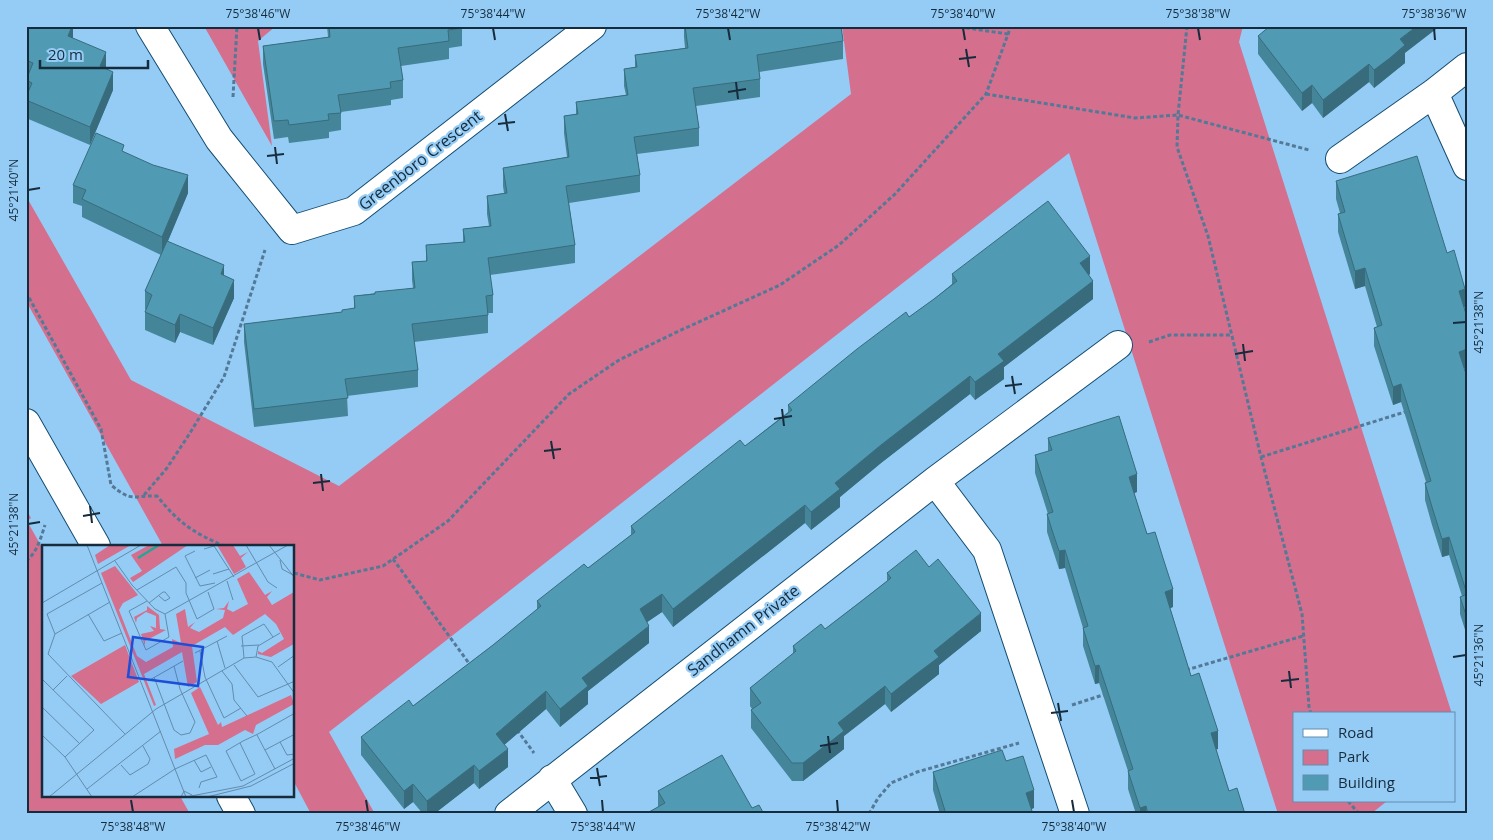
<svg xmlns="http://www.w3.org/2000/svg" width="1493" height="840" font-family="'Open Sans',sans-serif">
	<rect width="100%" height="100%" fill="#95ccf6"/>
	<path fill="#d56f8e" d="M204 26H276L258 41 272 146Z
		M842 26H1243L1239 42 1452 714H1294V801H1387L1371 814H1278L1069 153 329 732 375 814H311L294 782V546H163L26 301V196L131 380 339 486 851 94Z
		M26 509 31 518 27 521 44 551V796H180L190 814H26Z"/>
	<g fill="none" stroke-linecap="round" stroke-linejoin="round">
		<g stroke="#144c70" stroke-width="30">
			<path id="street" d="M150 26 219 139 292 230 354 211 592 26
				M1434 93 1467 166
				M1340 159 1434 93 1467 67
				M935 481 987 550 1075 814
				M552 779 573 814
				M509 814 935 481 1118 345"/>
		</g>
		<g stroke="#144c70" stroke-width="30">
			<path id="secondary" d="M26 423 96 546
				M231 796 241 814"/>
		</g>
		<path stroke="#537996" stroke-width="3" stroke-dasharray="4 2.5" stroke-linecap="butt" d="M953 26 1008 34
			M1187 26 1178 115 1177 147 1208 236 1261 457 1302 614 1309 707 1311 714
			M986 94 1135 118 1178 115 1309 150
			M233 97 237 26
			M26 292 101 429 111 485C133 503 132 495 157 496 179 523 192 532 224 546
			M1149 342 1170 335H1232
			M1261 457 1408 411
			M144 495 167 468 190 433 224 377 265 250
			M393 559 471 666
			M26 561C37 553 41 537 45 525
			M294 573 320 580 383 566 448 521 569 394 619 360 679 331 780 285 839 245 895 194 986 94 1011 26
			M1186 670 1303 636
			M1072 705 1106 694
			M517 730 534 753
			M1348 801 1359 814
			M869 814 878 798 891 783 917 772 1019 743"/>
		<use href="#street" stroke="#fff" stroke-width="28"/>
		<use href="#secondary" stroke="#fff" stroke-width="28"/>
	</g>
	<path fill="#45859a" d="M26 26H73V38L106 69 113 90 90 145 26 118Z
		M327 26H462V46L449 48V59L401 66 403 80V98L391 100V105L341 112V130L329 132V138L289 143 288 137 274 139 263 64V46L328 37Z
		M684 26H841L843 41V59L759 72 760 79V97L696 106 699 128V146L637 154 640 175V192L569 203 575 245V263L490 275 493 295V313H488V333L414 342 418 370V387L347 396 348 416 254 427 244 342V324L342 312 354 308V296L413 288 412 280V262L426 261V245L463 242V229L489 226 487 214V196L504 193 503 186V168L567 157 564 133V116L576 114V102L626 95 624 86V69L635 67V55L685 48 684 37Z
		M1258 36 1405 53V63L1374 88 1369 82 1323 118 1312 103 1302 111 1258 54Z
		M124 152 188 193 168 241 224 276 234 298 213 345 180 332 175 343 145 330V312L146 310 145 309V291L161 255 82 217V206L73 203V185Z
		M1336 181 1447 253 1465 307H1464L1467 317V367L1464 368 1467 377V636L1460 614V597L1462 596 1449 555 1442 557 1432 525 1425 500V483L1426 482 1401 402 1393 405 1374 346V328L1377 327 1365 286 1355 289 1338 232V214L1340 213 1336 199Z
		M952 274H1090L1089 275 1093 299 1004 367V379L975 400 970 394 881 463 840 497V507L811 530 805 523 673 627 662 612 647 622 649 643 588 691V704L560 727 546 709 504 745 508 767 479 789 474 783 434 814H423L413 802 404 809 361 755V737L413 706 493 645 537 610V601L588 568 631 535V526L745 446 788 412V405L934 299 952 284Z
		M1048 438 1137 492 1134 493 1147 534 1173 607 1170 608 1191 676 1218 749H1216L1229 791 1245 814H1136L1128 789V771L1099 683 1095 684 1083 646V628L1065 568 1059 569 1047 532V514H1048L1035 473V455L1048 452Z
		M887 573 981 631 939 665V674L891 712 885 704 844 736V749L803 781H792L751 728V710L752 709 750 706V688L793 654V646L825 629 887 581Z
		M1006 761 1034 808 1031 809 1033 814H940L933 790V772Z
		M658 791 752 808 764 814H649V812L658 807Z"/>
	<path fill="#386c7d" d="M72 26H73V43L68 36Z
		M1417 26H1440L1405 53V63L1374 88V70L1400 39Z
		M106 52V70L100 66Z
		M1369 64V82L1323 118V100Z
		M113 72V90L90 145V127Z
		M1312 85V103L1302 111V93Z
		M188 175V193L162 255V237Z
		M1090 256V274L1080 281V263Z
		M224 265V283L221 274Z
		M1365 268V286L1355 289V271Z
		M234 280V298L213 345V328Z
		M1093 281V299L1004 367V379L975 400V382L998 354Z
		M1465 289V307L1459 309V291Z
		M180 314V332L175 343V325Z
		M1467 349V367L1459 370V352Z
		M970 376V394L881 463 840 497V507L811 530V512L835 483 881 445Z
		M1401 384V402L1393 405V387Z
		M1137 474V492L1129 495V477Z
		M805 505V523L673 627V609Z
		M1449 537V555L1442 557V539Z
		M1065 550V568L1059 569V551Z
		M1173 589V607L1165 610V592Z
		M662 594V612L640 627V609Z
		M981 613V631L939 665V674L891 712V694L934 651Z
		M649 626V643L588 691V704L560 727V709L582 678Z
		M1099 665V683L1095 684V666Z
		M885 686V704L844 736V749L803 781V763L838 723Z
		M546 691V709L496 752V734Z
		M1218 731V749L1211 751V733Z
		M508 749V767L479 789V771Z
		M474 765V783L434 814H427V801Z
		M413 784V802L404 809V791Z
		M1034 790V808L1026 811V793Z
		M1146 806V814H1140V808Z"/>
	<path fill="#509bb3" stroke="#386c7d" d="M26 26H72L68 36 106 52 100 66 113 72 90 127 26 100V97L32 83 26 80 33 63 26 60Z
		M329 26H462V28L448 30 449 41 398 48 403 80 390 82 391 88 338 95 341 113 328 114 329 120 289 125 288 120 274 121 263 46 330 37Z
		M685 26H841L843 41 757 55 760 79 693 88 699 128 634 137 640 175 566 186 575 245 488 258 493 295 486 296 488 315 412 324 418 370 345 379 348 398 254 409 244 324 342 312V310L355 308 354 296 375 294V292L415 288 412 262 427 261 426 245 465 242 463 229 491 226 487 196 507 193 503 168 569 157 564 116 578 114 576 102 628 95 624 69 637 67 635 55 688 48Z
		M1270 26H1417L1400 39 1405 45 1390 58 1374 70 1369 64 1323 100 1312 85 1302 93 1258 36Z
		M96 133 124 145 122 151 153 165 188 175 162 237 82 199 86 190 73 185Z
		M1417 156 1447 253 1454 250 1465 289 1459 291 1467 317V349L1459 352 1467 377V594L1449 537 1442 539 1432 507 1425 483 1431 481 1401 384 1393 387 1374 328 1382 325 1365 268 1355 271 1338 214 1345 212 1336 181Z
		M1048 201 1090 256 1080 263 1093 281 998 354 1004 361 975 382 970 376 881 445 835 483 840 489 811 512 805 505 673 609 662 594 640 609 649 626 582 678 588 686 560 709 546 691 496 734 508 749 479 771 474 765 427 801 413 784 404 791 361 737 409 700 413 706 493 645 541 606 537 601 584 564 588 568 635 532 631 526 740 440 745 446 792 410 788 405 857 349 906 312 909 317 934 299 957 281 952 274Z
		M167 241 224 265 221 274 234 280 213 328 180 314 175 325 145 312 152 295 145 291Z
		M1119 416 1137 474 1129 477 1147 534 1155 532 1163 558 1173 589 1165 592 1191 676 1199 673 1218 731 1211 733 1219 759 1229 791 1237 788 1245 814H1148L1146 806 1140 808 1128 771 1133 769 1099 665 1095 666 1083 628 1088 626 1065 550 1059 551 1052 530 1047 514 1053 512 1035 455 1052 450 1048 438Z
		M916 550 929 567 938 559 981 613 934 651 939 657 915 675 891 694 885 686 838 723 844 731 803 763H792L751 710 761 703 750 688 796 651 793 646 821 624 825 629 859 603 891 578 887 573Z
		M1467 594V618L1460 597Z
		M1002 750 1006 761 1023 756 1034 790 1026 793 1033 814H946L933 772Z
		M722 755 752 808 759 805 764 814H650L649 812 665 803 658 791Z"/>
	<path fill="none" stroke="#162c3c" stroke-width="2" d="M258 28 260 40M493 28 495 40M728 28 730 40M963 28 965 40M1198 28 1200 40M1434 28 1435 40M966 49 969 67M959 59 976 57M736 82 738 99M728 92 746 89M505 114 508 131M498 124 515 122M275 147 277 164M267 156 284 154M28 190 40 188M1453 323 1466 322M1243 344 1245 361M1235 354 1253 351M1012 376 1015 394M1005 386 1022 384M782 409 784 426M774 419 792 416M551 441 554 459M544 451 561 449M321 474 323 491M313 483 330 481M90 506 92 523M83 516 100 513M28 524 40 522M1453 657 1466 655M1289 671 1291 688M1281 681 1299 679M1058 703 1061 721M1051 713 1068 711M828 736 830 753M820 746 838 743M597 768 600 786M590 778 607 776M131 800 133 812M366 800 368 812M602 800 603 812M837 800 838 812M1072 800 1074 812"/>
	<g text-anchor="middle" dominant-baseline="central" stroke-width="4.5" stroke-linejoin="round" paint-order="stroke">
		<g font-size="16" fill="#162c3c" stroke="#95ccf6">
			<text transform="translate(420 160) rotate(-38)">Greenboro Crescent</text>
			<text transform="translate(743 630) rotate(-38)">Sandhamn Private</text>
		</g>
	</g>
	<g transform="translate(42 545)">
		<rect width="252" height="252" fill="#95ccf6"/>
		<path d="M68 0H89L56 19 53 10ZM107 0H146L91 37 88 33 100 26 89 10ZM175 0H191L198 11 206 7 199 13 204 22 192 29ZM73 21 96 50 81 58 77 65 95 111 104 117 131 102 130 94 139 98 134 69 143 64 146 82 153 77 148 83 157 87 181 73 183 65 174 64 182 63 187 56 185 64 191 67 206 59 195 34 207 27 223 50 230 46 225 52 230 60 252 47V99L229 112 216 109V106L220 108 242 94 234 79 223 69 191 90 183 82 150 101 155 137 146 142 140 107 102 129 114 160 112 161 59 28ZM105 61 117 70 118 84 124 85 103 96V101L99 89 112 86 108 81 114 83V71L104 67 95 73 94 78 92 72 105 65ZM83 100 97 137 59 159 29 131ZM158 142 176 180 179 177 180 182 249 150 252 159 214 180 211 189 203 185 176 200H163L133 214 132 204 167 189 149 148Z" fill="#d56f8e"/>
		<path fill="none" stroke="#21a795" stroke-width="2.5" d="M96 13 117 0"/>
		<path fill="none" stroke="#628cac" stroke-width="1" d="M45 0 144 252M204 0 226 37 235 43M227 0 253 33M162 4 172 1 192 32M153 6 143 11 158 41 173 38M238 15 240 24 251 30M73 16 90 40 113 64 123 69 246 0M171 29 187 24M153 33 168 25M185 36 191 55M95 45 134 22 144 38V48L155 74 172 64 166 47M105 56 87 66 104 105 127 92 123 69M68 57 13 89 6 109 83 189M0 58 99 0M107 58 121 47H123L128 53 123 56 117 51M46 69 62 96 80 88M13 89 5 69 60 38M175 96 183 123M199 101 217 100M158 106 163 132 182 173 199 163M153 108 185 91M214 112 216 101 238 88M202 113 200 91 222 79 231 92M192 120 216 152 253 136M236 122 253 110M180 126 190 139 192 155 205 171M112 132 132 185 139 190 148 188 153 177 138 144 132 121M0 134 52 185 23 212M106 136 141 116M11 145 25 131M0 162 38 199M0 190 23 212 50 252M215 190 233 224M238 197 245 210 253 209M198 198 213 229 199 236 184 206 201 196 216 189 253 168M223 205 253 189M152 215 159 227 169 222M79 220 88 230 106 219 108 214 101 201M45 244 119 186M7 252 114 164 202 113 214 112 230 117 253 149M90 252 133 224 164 210 175 232 159 237 157 243M139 252 142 246 150 250M144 252 201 241 253 213M165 252 209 241 253 218"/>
		<path fill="#1d4ed8" fill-opacity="0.15" stroke="#1d4ed8" stroke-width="2.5" d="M91 92 161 102 156 141 86 132Z"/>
		<rect width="252" height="252" fill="none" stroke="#162c3c" stroke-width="2.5"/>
	</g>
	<rect width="1493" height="840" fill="none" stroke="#95ccf6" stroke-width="55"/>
	<rect x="1293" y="712" width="162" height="90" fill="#95ccf6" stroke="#628cac"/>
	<rect x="1303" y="729" width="25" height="8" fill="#ffffff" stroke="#628cac"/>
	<text x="1338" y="738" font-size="15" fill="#162c3c">Road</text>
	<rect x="1303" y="750" width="25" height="15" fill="#d56f8e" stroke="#628cac"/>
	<text x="1338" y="762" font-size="15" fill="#162c3c">Park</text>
	<rect x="1303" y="775" width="25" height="15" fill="#509bb3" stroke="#628cac"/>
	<text x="1338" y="788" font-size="15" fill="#162c3c">Building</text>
	<path d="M40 60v8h108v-8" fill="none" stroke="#162c3c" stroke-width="2.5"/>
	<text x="48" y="60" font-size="15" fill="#162c3c" stroke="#95ccf6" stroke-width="4" paint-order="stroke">20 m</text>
	<rect x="28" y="28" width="1438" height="784" fill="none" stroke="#162c3c" stroke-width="2"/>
	<g font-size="12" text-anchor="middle" fill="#162c3c">
		<text x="258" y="18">75°38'46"W</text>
		<text x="493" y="18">75°38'44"W</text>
		<text x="728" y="18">75°38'42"W</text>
		<text x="963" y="18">75°38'40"W</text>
		<text x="1198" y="18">75°38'38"W</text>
		<text x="1434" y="18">75°38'36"W</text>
		<text transform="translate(14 190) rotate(-90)" y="4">45°21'40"N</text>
		<text transform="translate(1479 322) rotate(-90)" y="4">45°21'38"N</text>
		<text transform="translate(14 524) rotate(-90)" y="4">45°21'38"N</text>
		<text transform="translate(1479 655) rotate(-90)" y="4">45°21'36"N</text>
		<text x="133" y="831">75°38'48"W</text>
		<text x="368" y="831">75°38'46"W</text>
		<text x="603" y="831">75°38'44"W</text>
		<text x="838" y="831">75°38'42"W</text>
		<text x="1074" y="831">75°38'40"W</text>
	</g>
</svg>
